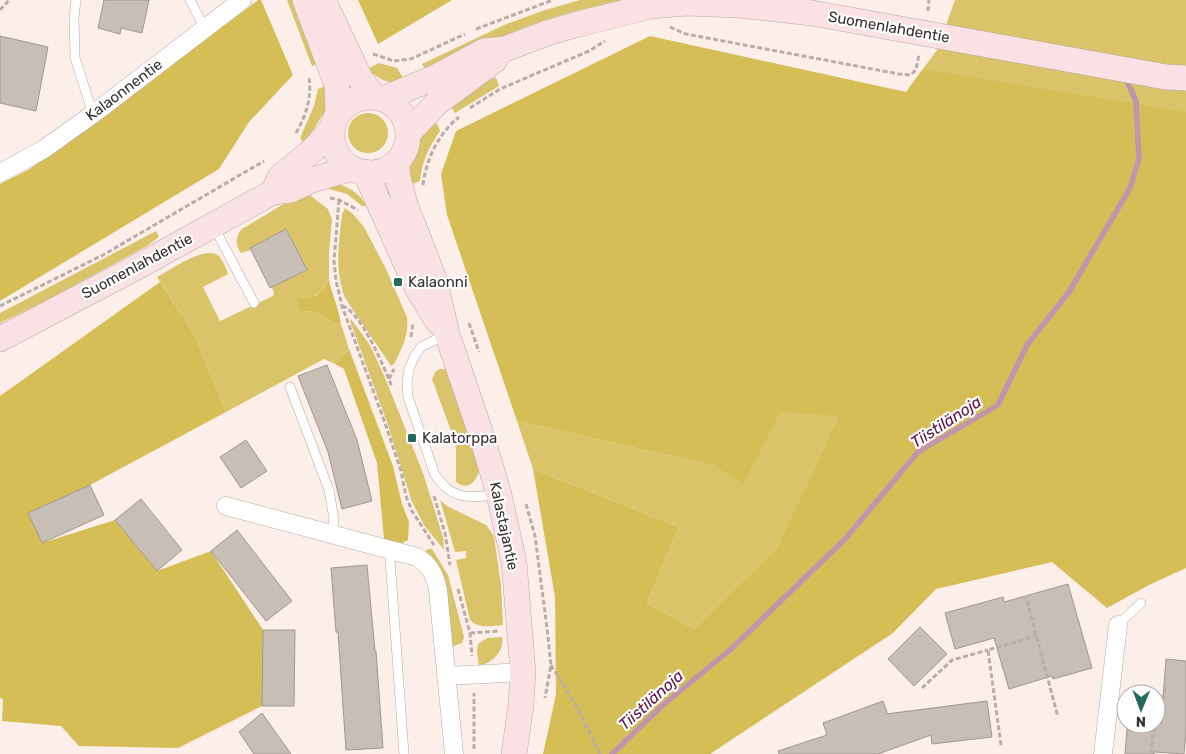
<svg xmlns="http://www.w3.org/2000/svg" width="1186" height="754" font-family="Rubik,sans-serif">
	<rect width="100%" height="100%" fill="#fceee9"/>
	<path fill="#dac469" d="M287 0H292L297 4 322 62 312 66Z
		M580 0H628C594 6 561 14 528 26 494 39 461 57 428 73L422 64 504 25 542 11Z
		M955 0H1186V458L779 545 694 629 647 603 679 527 533 469 517 421 715 466 906 92 937 50Z
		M379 63 397 68 407 84C390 85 380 80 367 69Z
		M496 77 499 86 455 113 449 104 470 90Z
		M329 84 328 104 324 113 304 144 300 138 314 106 318 89Z
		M348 133a20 20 0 1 1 40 0a20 20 0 1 1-40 0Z
		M432 120 438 125 440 131C429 147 422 161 420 181L408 186C409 160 417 142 432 120Z
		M326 183C345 184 357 190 367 206H362L347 194 329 189Z
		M305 191H308L311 196 328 209 332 220 329 251V280L321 292 310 298 296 300 301 311 317 312 333 323 341 324 349 349 335 364 324 359 226 412 194 334 157 277C170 270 207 244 219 256 223 261 226 268 228 274L203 287 220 321 273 296 274 293 272 287 307 270 286 229 250 248 251 250 241 253C235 245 235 236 242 229Z
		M345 208 353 214 364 227 385 267 407 317C409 335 402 348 394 364L391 366 345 298C334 270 339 242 342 214Z
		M156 231 159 237 147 246 51 298 0 323V313Z
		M351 319 370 345 386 380 423 473 443 537 444 550 424 525 412 502 387 422 350 321Z
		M441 369H447L480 466C479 478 469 493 456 482V449L454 439 432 379 436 371Z
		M440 500 447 506 486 525 494 536 501 585 503 625C491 626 479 629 470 620L456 560 466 558V551L455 552Z
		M428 549H432L448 575 464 637 462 643 451 647C448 617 452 570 425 552Z
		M502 637C505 650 493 663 479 666L477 652 478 644 487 638Z"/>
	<path fill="#d6be57" d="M258 0H261L293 75 249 122 219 169 0 301V184L28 170 92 125Z
		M358 0H452L378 44Z
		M650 36 906 92 923 69 1186 112V568L1149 585 1107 608 1052 562 936 589 893 633 710 754H543L556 694 555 597 533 469 679 527 647 603 694 629 779 545 839 416 780 412 743 484 715 466 517 421 447 215 441 174 456 131Z
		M329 280C332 295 339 309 341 324L333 323 317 312 300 311 296 299C315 298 320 296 329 280Z
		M160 282 194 334 226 412 90 485 28 513 42 543 115 520 157 571 211 551 263 630 262 706 178 748 79 746 61 726 2 721 3 699 0 698V396Z
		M349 349 393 466 402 504 409 522 408 540 402 543 384 539 377 463 344 369 335 364Z"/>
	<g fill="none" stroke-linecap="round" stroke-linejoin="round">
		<path stroke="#bf96ab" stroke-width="5.5" d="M612 754 663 705 731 649 845 539 918 452 998 405 1027 345 1069 292 1130 188 1139 159 1136 101 1125 77"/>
	</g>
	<path fill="#c7beb5" stroke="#a0988f" d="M104 0H149L142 33 121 28 120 34 98 28Z
		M0 36 48 47 36 111 0 103Z
		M286 229 307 270 270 288 250 248Z
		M327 365 357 440 372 501 342 509 328 452 298 376Z
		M246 440 267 471 241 488 220 457Z
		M90 485 104 515 42 543 28 513Z
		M141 499 182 550 157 571 115 520Z
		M237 530 292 601 266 621 211 551Z
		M367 565 375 651H376L383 748 346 750 338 632H336L331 568Z
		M1068 584 1092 668 1053 679 1052 676 1009 689 994 638 955 649 945 613 1003 597 1004 602Z
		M920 627 947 654 914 686 888 659Z
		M263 630H295L294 706H262Z
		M1166 659 1186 661V733L1184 754 1154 752V754H1125L1127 729 1156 731V697L1163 698Z
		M883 701 887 712 886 714 987 701 992 737 932 744 931 735 878 754H779L778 751 827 735 823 723Z
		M262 713 291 754H254L239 732Z"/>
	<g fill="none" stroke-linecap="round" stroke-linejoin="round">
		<g stroke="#b6a9a4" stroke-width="10">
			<path id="service" d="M76 0 74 18 75 58 93 114
				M190 0 205 29
				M214 227 254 303
				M447 334 421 347 414 357 409 369 407 383 408 397 435 475C452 500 468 498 496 495
				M290 387 329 490 334 519 332 535
				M392 550 390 559 404 754
				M1118 625 1141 603"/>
		</g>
		<g stroke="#b6a9a4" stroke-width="19">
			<path id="minor" d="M0 173 44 149 93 114 242 0
				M226 506 417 557C430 565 435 575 438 590L454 754
				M446 676 523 672
				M1103 754 1118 625"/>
		</g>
		<g stroke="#b6a9a4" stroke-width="26">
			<path id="secondary" d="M305 0 337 85 338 114
				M323 0 361 80 375 97
				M332 135a38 38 0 1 1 76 0a38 38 0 1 1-76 0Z
				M383 99 436 77 484 51 505 49 547 33 582 23 650 6 686 3 739 5 812 13
				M408 133 437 103 495 60
				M396 163 399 182 406 207 434 278 447 334 483 440 499 495 514 562 523 672 521 705 514 754
				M365 172 417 288 438 322
				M273 192 280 177 314 149 332 128
				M0 339 139 266 273 192 291 190 312 180 352 168"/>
		</g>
		<path stroke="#b8ada9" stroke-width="3" stroke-dasharray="5 2.5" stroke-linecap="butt" d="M0 10 9 0
			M928 11 929 0
			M670 27 686 34 899 74 910 75 916 70 919 54
			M476 29 553 0
			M373 54 394 61 411 59 465 34
			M470 108 500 89 589 51 605 41
			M296 133C306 116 312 97 309 77
			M423 185C426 159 439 133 459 117
			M330 198 339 200 358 210
			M339 200 334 261 336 281 342 306 385 423 401 471 406 496 412 511 434 545
			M0 306 103 255 264 161
			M342 306C361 311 385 369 392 387
			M469 323 479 352
			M411 337 413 323
			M389 379 394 369
			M434 496 445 533 450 565
			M526 504 535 536 547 628 551 665 545 698
			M458 589 470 633 472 656
			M1027 601 1058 717
			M470 633 499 631
			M551 665 577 707 600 754
			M922 688 952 660 988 650
			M1156 723 1161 724 1165 685
			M1001 745 988 650 1036 636
			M474 749V693
			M1151 754 1154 724"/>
		<use href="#service" stroke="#fff" stroke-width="9"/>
		<use href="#minor" stroke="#fff" stroke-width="18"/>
		<use href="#secondary" stroke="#f9e1e4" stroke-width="25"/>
		<g stroke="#b6a9a4" stroke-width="26" stroke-linecap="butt">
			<path id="secondary-bridge" d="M812 13 1166 77 1186 78"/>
		</g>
		<use href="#secondary-bridge" stroke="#f9e1e4" stroke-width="25"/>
	</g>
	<g fill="#23695e" stroke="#fff" stroke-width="2">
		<rect x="393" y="277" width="10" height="10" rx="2.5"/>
		<rect x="407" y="433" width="10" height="10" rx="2.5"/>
	</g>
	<g text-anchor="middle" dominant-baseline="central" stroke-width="4.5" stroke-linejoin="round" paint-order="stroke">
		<g font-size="15" fill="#35302e" stroke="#fff">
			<text transform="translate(889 27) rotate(10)">Suomenlahdentie</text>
			<text transform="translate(124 90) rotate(-37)">Kalaonnentie</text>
			<text transform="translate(137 266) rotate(-28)">Suomenlahdentie</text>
			<text transform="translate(504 526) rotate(78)">Kalastajantie</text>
		</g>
		<g font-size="15" fill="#35302e" stroke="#fff" text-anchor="start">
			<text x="408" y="282">Kalaonni</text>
			<text x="422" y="438">Kalatorppa</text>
		</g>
		<g font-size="16" font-style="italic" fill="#5e0f45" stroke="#fff">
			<text transform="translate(946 422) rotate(-33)">Tiistilänoja</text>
			<text transform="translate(651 700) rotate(-42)">Tiistilänoja</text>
		</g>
	</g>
	<g transform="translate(1141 709) rotate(181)"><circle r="24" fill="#ffffff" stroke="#aeacab"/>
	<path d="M0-4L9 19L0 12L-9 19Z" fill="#23695e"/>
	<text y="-8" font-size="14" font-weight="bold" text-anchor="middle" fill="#35302e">N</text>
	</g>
</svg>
